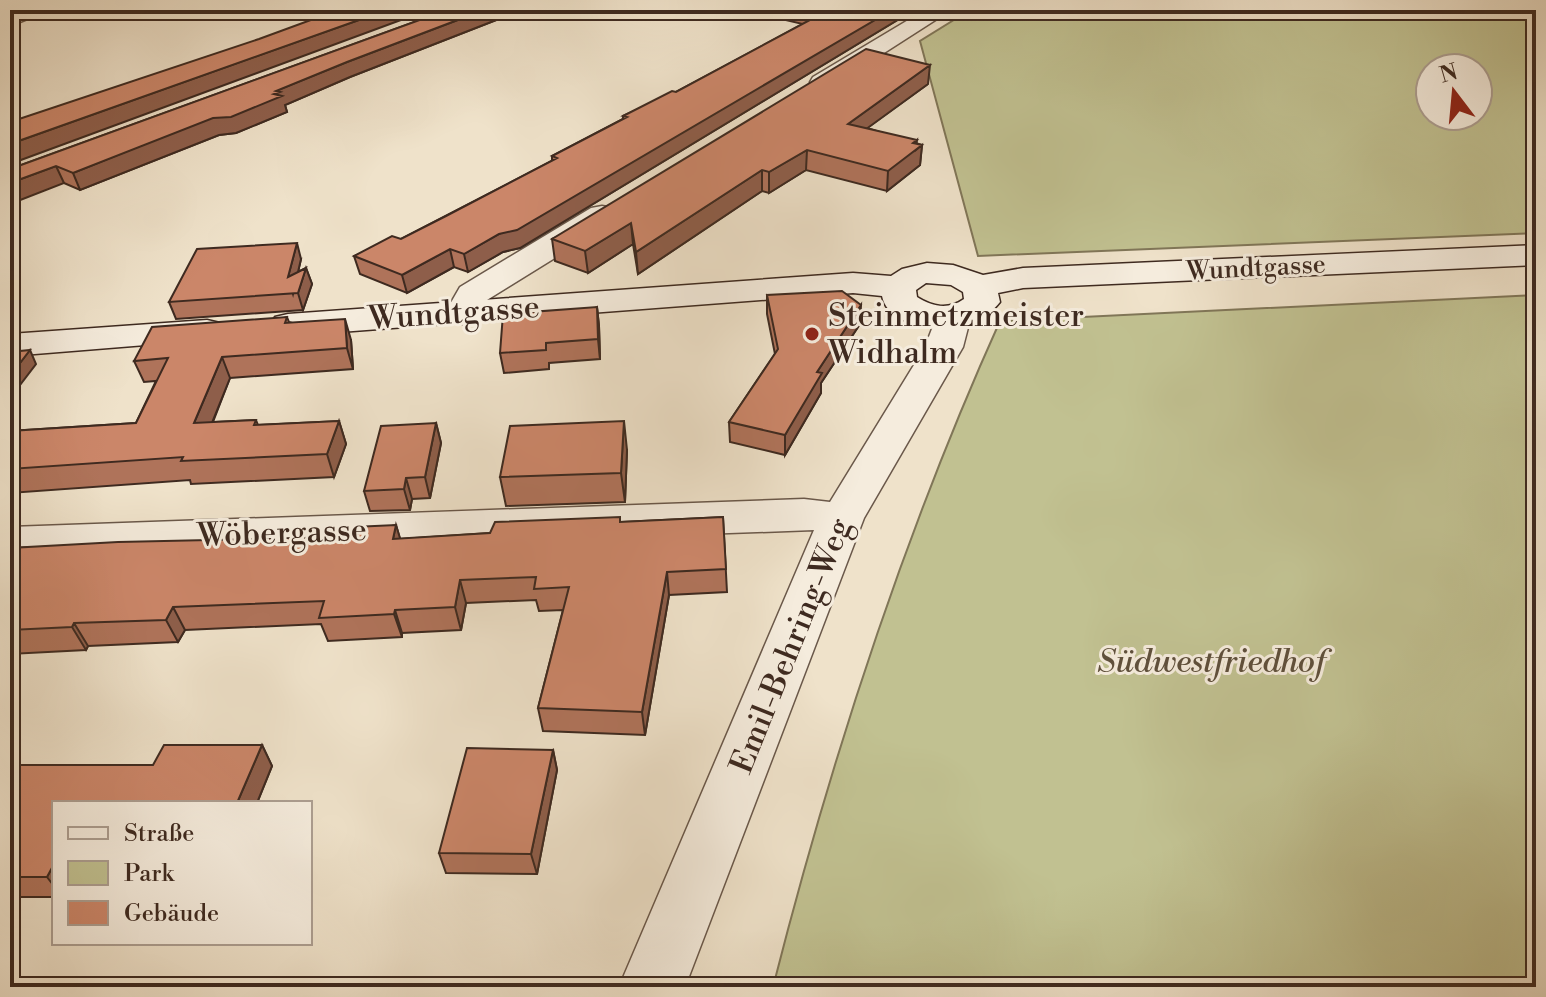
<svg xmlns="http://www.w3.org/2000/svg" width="1546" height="997" font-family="'Libre Bodoni',serif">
	<rect width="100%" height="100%" fill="#efe2ca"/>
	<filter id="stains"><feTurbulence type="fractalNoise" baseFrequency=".0025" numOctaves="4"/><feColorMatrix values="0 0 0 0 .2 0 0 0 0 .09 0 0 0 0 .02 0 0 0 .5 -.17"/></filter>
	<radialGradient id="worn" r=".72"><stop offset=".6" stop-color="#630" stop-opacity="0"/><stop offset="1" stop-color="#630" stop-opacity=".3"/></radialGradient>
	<path fill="#c1c191" stroke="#807658" stroke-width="2" fill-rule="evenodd" d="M970 10H1536V233L978 256 920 41ZM1430 68H1478V116H1430Z
		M1536 295V987H773C831 759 903 536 1000 321Z"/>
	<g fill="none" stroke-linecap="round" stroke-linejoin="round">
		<g stroke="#6a584a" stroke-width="3">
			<path id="street" d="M40 10 37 15 10 26V11Z
				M925 10H951L831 87H813L810 82 813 77Z
				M602 206 613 208 618 215 613 222 487 300 476 321 463 324 450 321 445 313 460 287 591 208Z
				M953 305 966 308 971 316 963 347 864 518 685 987H619L814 530 10 559V527L804 499 830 502 925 347 940 308Z"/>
		</g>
		<g stroke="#3e2a20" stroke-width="3">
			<path id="secondary" d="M1536 245V265L1023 288 998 293 1000 302C977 334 890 337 882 296L853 293 288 336 275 333 270 325 275 317 288 314 853 273 891 276 902 269 927 263 953 265 983 275 1023 268ZM926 283 951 285 963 292 964 299C948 310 933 307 917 297L916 290Z
				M207 320 220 323 225 331 220 339 10 356V334Z"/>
		</g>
		<use href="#street" fill="#f5ecdd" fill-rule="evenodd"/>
		<use href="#secondary" fill="#f5ecdd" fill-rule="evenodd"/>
	</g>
	<path fill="#af735a" stroke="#3e2a20" stroke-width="2" d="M447 10H522L350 77 285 105 287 112 236 133 219 135 80 190 64 183 10 169Z
		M743 10H914L520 248 503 252 468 272 454 267 407 293 360 274 354 256 401 239 552 161V156L623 119V116L676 92 803 24Z
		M928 84 867 128 922 145 920 165 887 191 806 170 769 193 762 191 638 274 633 244 588 273 555 261 552 239Z
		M301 259 298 272 306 268 312 284 303 310 176 319 169 302Z
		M767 295 860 324 821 383V393L785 455 730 442 729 422 775 354 767 314Z
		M597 307 599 326 600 359 549 363V369L504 373 500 353Z
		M287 317 289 322 351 340 353 369 230 378 213 422 256 420 258 425 339 421 346 444 334 477 191 484 190 480 10 493V431L136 423 156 381 144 382 134 361Z
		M436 423 441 443 430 498 412 499 410 510 370 511 364 491Z
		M627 450 625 502 506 506 500 477Z
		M723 517 727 592 669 595 645 735 543 731 538 708 563 610 539 611 536 600 466 603 461 630 402 633V637L328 641 321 624 185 630 178 642 88 646 86 650 10 654V548L344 537 396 525 400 539 490 533 621 522Z
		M262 745 272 766 257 803H54V897H10V765H153Z
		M553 750 557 770 537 874 446 873 439 853Z"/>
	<path fill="#8e5e4a" stroke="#3e2a20" stroke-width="2" d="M387 10H428L10 164V144Z
		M484 10H522L350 77 285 105 287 112 236 133 219 135 80 190 73 173 347 62Z
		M892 10H914L520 248 503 252 468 272 464 254Z
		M930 65 928 84 847 143 848 124Z
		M917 140 916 150 922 145 920 165 887 191 888 171Z
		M807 150 806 170 769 193V172Z
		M56 166 64 183 10 204V183Z
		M762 170V191L638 274 636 252Z
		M631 223 633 244 588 273 585 251Z
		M297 243 301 259 293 294 288 277Z
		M450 249 454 267 407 293 402 275Z
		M306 268 312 284 303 310 298 293Z
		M861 305 860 324 821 383V393L785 455V435L817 372Z
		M597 307 599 326 600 359 598 339Z
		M345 319 351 340 353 369 347 348Z
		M30 350 36 364 10 398V376Z
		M222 357 230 378 203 445 194 423Z
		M339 421 346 444 334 477 327 454Z
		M624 421 627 450 625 502 621 473Z
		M436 423 441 443 430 498 425 477Z
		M406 478 412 499 410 510 404 489Z
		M396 525 403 548 393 539Z
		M667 572 669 595 645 735 642 712Z
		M460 580 466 603 461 630 455 607Z
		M173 607 185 630 178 642 166 620Z
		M395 610 402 633V637L394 614Z
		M74 623 88 646 86 650 72 627Z
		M262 745 272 766 257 803H237Z
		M553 750 557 770 537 874 531 854Z
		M54 864V886L47 877Z"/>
	<path fill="#cb8669" stroke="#3e2a20" stroke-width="2" d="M338 10H387L10 144V122L259 39Z
		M447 10H484L347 62 276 91 280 92 274 94 282 96 231 117 213 118 73 173 56 166 10 183V169Z
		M804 10H892L517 230 499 234 464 254 450 249 402 275 354 256 392 236 401 239 446 216 557 158 552 156 627 117 623 116 672 91 676 92 821 14Z
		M866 49 930 65 848 124 917 140 913 143 922 145 888 171 807 150 769 172 762 170 636 252 631 223 585 251 552 239Z
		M297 243 288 277 306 268 298 293 169 302 197 249Z
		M842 291 861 305 817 372 822 373 785 435 729 422 778 349 767 295Z
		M597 307 598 339 546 343V350L500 353 503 314Z
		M287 317 285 323 345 319 347 348 222 357 194 423 256 420 254 425 339 421 327 454 181 461 183 457 10 469V431L136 423 168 358 134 361 152 327Z
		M30 350 10 376V352Z
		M624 421 621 473 500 477 510 426Z
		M436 423 425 477 406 478 404 489 364 491 381 426Z
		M620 517V522L723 517 726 569 667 572 642 712 538 708 569 587 534 589 536 577 460 580 455 607 395 610 394 614 319 618 324 601 173 607 166 620 74 623 72 627 10 630V548L118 542 344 537 351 535 353 527 396 525 393 539 490 533 495 522Z
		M164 745H262L237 803H54V864L47 877H10V765H153Z
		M467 748 553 750 531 854 439 853Z"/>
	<circle fill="#8f2418" stroke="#f5ecdd" stroke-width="3" cx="812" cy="334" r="8"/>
	<g text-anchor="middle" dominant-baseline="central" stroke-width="6" stroke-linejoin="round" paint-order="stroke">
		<g font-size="26" fill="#3e2a20" stroke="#f5ecdd">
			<text transform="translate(1256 268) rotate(-3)">Wundtgasse</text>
		</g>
		<g font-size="32" fill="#3e2a20" stroke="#f5ecdd">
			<text transform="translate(454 313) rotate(-4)">Wundtgasse</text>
			<text transform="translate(282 533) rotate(-2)">Wöbergasse</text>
			<text transform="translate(791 646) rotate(-68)">Emil-Behring-Weg</text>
		</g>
		<g font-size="32" fill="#3e2a20" stroke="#f5ecdd" text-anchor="start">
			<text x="828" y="316">Steinmetzmeister<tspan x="828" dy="37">Widhalm</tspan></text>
		</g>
		<g font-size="32" font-style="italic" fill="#5f503c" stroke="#f5ecdd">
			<text x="1211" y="662">Südwestfriedhof</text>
		</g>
	</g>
	<rect width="1546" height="997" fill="none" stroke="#efe2ca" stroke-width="40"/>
	<rect x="12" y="12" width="1522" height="973" fill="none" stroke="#3e2a20" stroke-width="4"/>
	<rect x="20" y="20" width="1506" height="957" fill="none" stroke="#3e2a20" stroke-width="2"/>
	<rect x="52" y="801" width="260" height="144" fill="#f5ecdd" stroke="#ac9e91" stroke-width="2"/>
	<rect x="68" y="827" width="40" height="12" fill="#f5ecdd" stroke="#ac9e91" stroke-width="2"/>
	<text x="124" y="841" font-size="24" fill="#3e2a20">Straße</text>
	<rect x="68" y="861" width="40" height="24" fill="#c1c191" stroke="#ac9e91" stroke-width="2"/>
	<text x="124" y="881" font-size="24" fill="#3e2a20">Park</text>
	<rect x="68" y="901" width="40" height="24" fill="#cb8669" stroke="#ac9e91" stroke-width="2"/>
	<text x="124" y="921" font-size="24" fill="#3e2a20">Gebäude</text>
	<g transform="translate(1454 92) rotate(344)"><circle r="38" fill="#f5ecdd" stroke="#ac9e91" stroke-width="2"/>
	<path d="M0-6L14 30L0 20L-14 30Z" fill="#8f2418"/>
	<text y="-12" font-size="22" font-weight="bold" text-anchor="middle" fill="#3e2a20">N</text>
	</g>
	<rect width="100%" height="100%" filter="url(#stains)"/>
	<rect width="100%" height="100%" fill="url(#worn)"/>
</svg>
